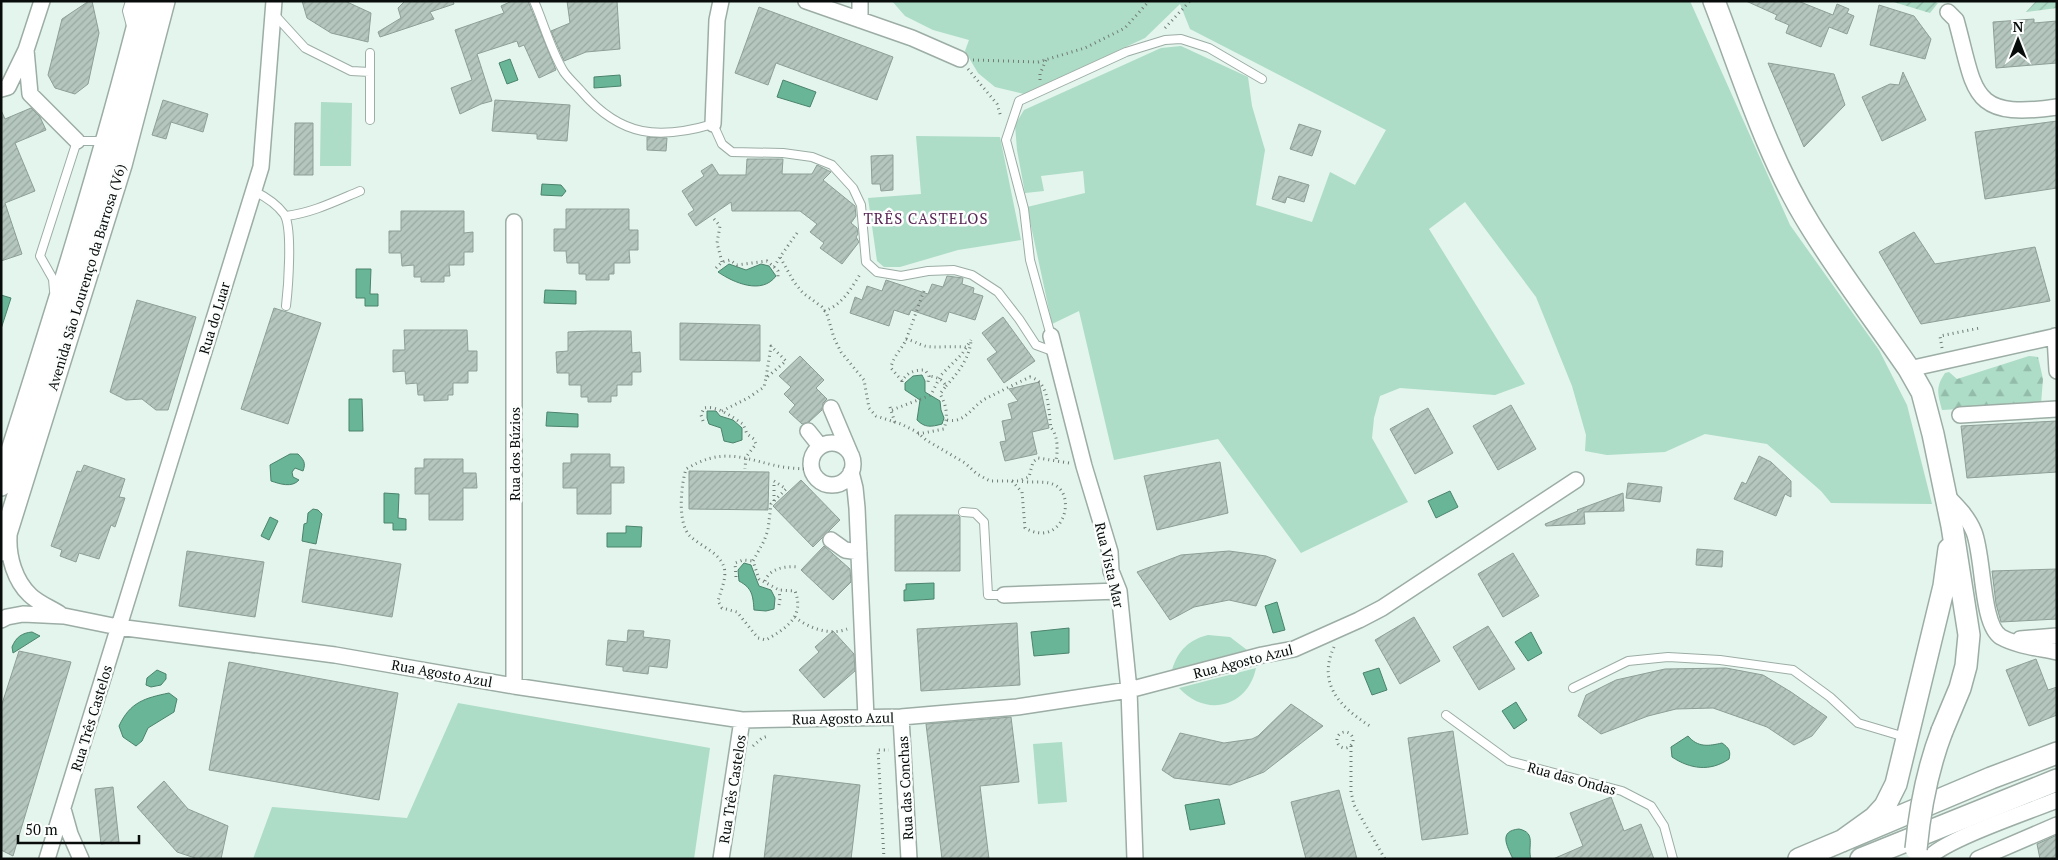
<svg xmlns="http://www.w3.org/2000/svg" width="2058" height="860" font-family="'PT Serif',serif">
	<defs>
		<pattern id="forest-firs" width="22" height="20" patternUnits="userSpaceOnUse" patternTransform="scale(1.25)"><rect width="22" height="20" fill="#addcc7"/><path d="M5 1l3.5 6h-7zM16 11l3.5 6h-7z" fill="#93bcaa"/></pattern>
		<pattern id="garden-furrows" width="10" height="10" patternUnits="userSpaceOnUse" patternTransform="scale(1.25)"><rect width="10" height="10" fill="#addcc7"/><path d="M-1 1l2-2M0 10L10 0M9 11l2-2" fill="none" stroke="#93bcaa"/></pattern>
		<pattern id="building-hatch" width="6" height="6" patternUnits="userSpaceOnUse" patternTransform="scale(1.25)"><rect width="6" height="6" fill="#b4c6be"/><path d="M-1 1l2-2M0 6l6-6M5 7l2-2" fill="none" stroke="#99a9a2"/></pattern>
	</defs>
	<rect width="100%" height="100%" fill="#e3f5ed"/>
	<path fill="#addcc7" d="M892 1H1690L1790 225 1879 350 1907 405 1932 504 1831 503 1821 491 1767 444 1705 434 1665 452 1607 455 1585 451 1586 435 1572 386 1536 297 1465 202 1429 229 1525 384 1495 395 1400 388 1380 396 1374 418 1372 438 1408 502 1301 553 1218 439 1114 460 1079 311 1052 324 1027 207 1085 193 1083 171 1041 176 1044 191 1025 193 1017 150 1015 125 1024 110 1161 48 1181 46 1248 77 1252 106 1265 150 1256 205 1312 222 1330 172 1355 185 1386 130 1190 29 1180 4 1145 38 1024 94 995 87 978 73 965 51 969 40 933 30 905 16Z
		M321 102 352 103 351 166H320Z
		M916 136 1000 137 1021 240 958 250 900 267H884L877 261 868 198 921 194Z
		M1208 635 1230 637 1247 650 1172 670C1178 650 1189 640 1208 635Z
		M1256 668C1248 707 1206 718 1179 688Z
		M458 703 710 748 694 859H253L272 807 407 818Z
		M1062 742 1067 802 1038 804 1033 744Z"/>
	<path fill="url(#forest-firs)" d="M2029 356 2038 357 2043 379 2041 404 1942 410C1938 394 1935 388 1945 373L1949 372 1957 379Z"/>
	<path fill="url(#garden-furrows)" d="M1890 1H1933L1938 3 1930 13Z
		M2036 1H2057V8L2026 12Z"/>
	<path fill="#68b697" stroke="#4b836d" d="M510 59 518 80 507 84 499 63Z
		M620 75 621 86 594 88V77Z
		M783 80 816 92 810 107 777 97Z
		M542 184 561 185 566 191 562 196 541 195Z
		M729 264 746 270 761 264 769 266 776 276C762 295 734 283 718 272Z
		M356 269H371L370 294H378V306H365V298H356Z
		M545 290 576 291V304L544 303Z
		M1 295 11 298 1 329Z
		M922 375 925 381V392L940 401 941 410 944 418 942 424C931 427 925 428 917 420L920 400 905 390V383L913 376Z
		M349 399H362L363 431H349Z
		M707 411H716L720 416 733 420 742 428V440L733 443 724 441 721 428 709 424 707 418Z
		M547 412 578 414V427L546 426Z
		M290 454H298C304 460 306 463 303 471L295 468 292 472 293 477 299 480C292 488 280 484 271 481L270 465Z
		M1450 491 1458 507 1436 518 1428 501Z
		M384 493 399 494 398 518 406 519V530H393V523H384Z
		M313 509 318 510 322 514 316 544 302 541 304 524 307 523 308 513Z
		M270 517 278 521 269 540 261 536Z
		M626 526 642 527 641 547H607V533H626Z
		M744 563 751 565 759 586 771 590 775 598 774 609 766 611 754 610C753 595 752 588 739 581L738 570Z
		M934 583V599L904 601V590H906V584Z
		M1277 602 1285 630 1273 633 1265 606Z
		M1069 628V653L1034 656 1031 632Z
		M32 632 40 636 13 653 12 647C16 637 22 633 32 632Z
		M1531 632 1542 653 1528 661 1515 642Z
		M1379 668 1387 690 1372 695 1363 673Z
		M157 670 166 674V679L161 685 151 687 146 685 147 678Z
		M169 693 177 699 174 712 148 728 142 741 136 746 123 737 119 726C130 702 145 698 169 693Z
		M1516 702 1527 720 1514 729 1502 711Z
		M1688 736C1698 748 1709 746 1722 743 1729 748 1731 751 1729 759 1710 772 1690 769 1672 757L1671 747Z
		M1219 799 1225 824 1190 830 1185 805Z
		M1519 829C1537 833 1527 846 1531 859H1513C1507 846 1498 831 1519 829Z"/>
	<path fill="url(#building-hatch)" stroke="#8e9f97" d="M89 1H92L99 33 88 84 75 94 55 88 48 75 62 19Z
		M302 1H345L371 13 368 42 331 33 307 18Z
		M405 1H453L454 4 430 12 434 19 380 37 378 32 401 18 398 8Z
		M512 1H528L556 70 539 78 524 45 519 47 517 41 477 54 492 101 481 104 460 114 451 88 472 80 455 30 504 13 501 6Z
		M567 1H617L620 49 586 52 564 61 551 31 570 23Z
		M1746 1H1798L1833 15 1837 4 1849 9 1847 13 1854 16 1847 34 1829 27 1821 47 1786 33 1789 25 1775 19 1777 15Z
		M1879 5 1914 16 1931 39 1925 59 1870 45Z
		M759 7 893 57 877 100 776 63 768 85 735 73Z
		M2034 19V23L2057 21V63L1996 68 1993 22Z
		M1768 63 1834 74 1845 105 1804 147Z
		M1903 72 1926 120 1882 141 1862 97 1890 84 1899 85Z
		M163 100 208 114 203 132 171 122 166 139 152 135Z
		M495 100 570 105 567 141 537 139V134L492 131Z
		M31 108 40 117 46 130 15 143 35 191 5 203 22 254 1 261V110L5 119Z
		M2057 121V188L1985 199 1975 132Z
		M295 123H313V175H294Z
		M1299 124 1321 131 1312 156 1290 149Z
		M647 137 667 138 666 151 647 150Z
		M893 155V190L881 191 880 184H872L871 156Z
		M747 159H783L782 174H812L817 165 831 172 823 180 855 206 856 216 851 223 857 228 858 234 856 237 859 242 842 264 820 248 824 243 810 232 817 224 800 211H732L731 202 696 226 688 214 694 210 682 191 704 176 701 171 712 164 719 175H746Z
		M1279 176 1309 185 1304 202 1287 197 1285 203 1272 199Z
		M566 209H629V230H638V250H629L630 263H614V274H609V280H586V274H579V263H567L566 251H554V229H566Z
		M401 211H464V233L473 232V252H464V265H449L450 276H444V282H421V277H414V265L402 266 401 253H389V231H401Z
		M1914 232 1935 264 2035 247 2050 301 1921 324 1879 252Z
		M947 276 963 278 962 284 974 288 973 293 983 296 975 320 949 312 946 322 911 310 909 315 894 310 889 326 850 313 855 297 862 300 867 286 882 291 886 280 928 294 932 284 943 287Z
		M137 300 196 317 168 410H156L142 399 126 400 110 392Z
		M274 308 321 323 288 424 241 409Z
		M1003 317 1035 361 1004 383 987 359 997 352 982 333Z
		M680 323 760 325V361L680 360Z
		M404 330H467L468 351H477V371H468V383H453V395H448V400L424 401V395H418L417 383 406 384 405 371 393 372V350H405Z
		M591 331H631L632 353 640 352 641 372H632V385H617V396H611V402H588V397H581V385H569V373H557L556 352 568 351V332Z
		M800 356 824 380 816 388 827 399 823 403 822 410 809 422 802 424 789 412 795 405 784 394 791 387 779 376Z
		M1039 382 1049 428 1032 432 1037 454 1005 461 1000 442 1006 441 1002 421 1012 419 1008 404 1018 401 1009 389Z
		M1511 405 1536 449 1498 470 1473 426Z
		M1428 408 1453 453 1415 474 1390 429Z
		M2057 421V472L1967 478 1961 426Z
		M571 454H610V467H624V483H611V514H577V488H563V463H571Z
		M1759 456 1771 462 1791 481V497L1785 494 1776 516 1734 499 1742 482 1746 484Z
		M424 459H463V473H476L477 488H463V520H429V494H415V468H424Z
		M1220 462 1228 513 1157 530 1144 476Z
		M84 465 125 479 119 497 125 498 115 527 111 525 99 559 79 553 76 562 60 556 62 550 51 546 77 471 81 472Z
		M689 471 769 472 768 510 689 509Z
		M801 480 840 520 813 547 773 506Z
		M1628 483 1662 487 1660 502 1626 498Z
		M1623 493 1624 511 1584 512 1585 524 1546 526 1545 524 1578 511 1577 510Z
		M895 515H958L960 517V571H895Z
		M824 546 850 569 851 582 833 600 801 570Z
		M310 549 401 564 392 617 302 602Z
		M1697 549 1723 551 1722 567 1696 565Z
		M187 551 264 562 255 617 179 606Z
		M1229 551 1266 556 1276 560 1256 606 1229 600 1194 607 1170 620 1137 572 1181 555Z
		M1513 553 1539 596 1503 617 1478 574Z
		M2057 569V619L2001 622 1996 604 1992 571Z
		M1414 617 1440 661 1400 684 1375 640Z
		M1017 623 1020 685 921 691 917 629Z
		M1488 626 1515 669 1479 690 1453 647Z
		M628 630 644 631 643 637 670 640 667 668 649 666 648 674 623 671V667L606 665 608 640 627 642Z
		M833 631 854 654 855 671 824 698 799 670 819 652 815 647Z
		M19 651 71 662 13 856 1 850V707Z
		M2036 659 2048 690 2057 687V715L2029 726 2006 670Z
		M229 662 398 693 379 800 209 770Z
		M1726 668 1763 675 1791 692 1827 717 1812 736 1794 745 1767 727 1713 708 1676 709 1648 716 1601 734 1578 716 1586 695 1616 680 1665 669Z
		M1291 704 1323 726 1264 772 1230 785 1174 778 1162 770 1180 733 1224 743 1252 739 1258 736Z
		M1011 717 1019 782 980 786 989 859H942L926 724Z
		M1453 731 1468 834 1422 840 1408 738Z
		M774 775 860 785 851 859H764Z
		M164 781 188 809 228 826 221 859H198L177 852 137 807Z
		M113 787 119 842 101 844 95 789Z
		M1339 790 1357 859H1306L1291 802Z
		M1611 797 1624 831 1641 824 1654 859H1553L1583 846 1570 813Z
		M2057 835V859H2040L2037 844Z"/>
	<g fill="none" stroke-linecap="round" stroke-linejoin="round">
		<g stroke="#9cada5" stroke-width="10">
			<path id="lane" d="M130 1 127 11 131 26
				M534 1C544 24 551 51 564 72 569 79 576 85 582 92 621 137 659 140 713 124L722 144 732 152 783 153 812 157 832 165 853 188 861 205 866 262 877 272 901 276 928 271 954 270 972 275 998 292 1019 319 1036 345 1055 352
				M273 13 305 48 351 71 370 72V120
				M370 72V53
				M254 191C266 197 276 203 284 214 293 227 288 289 286 306
				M286 216C312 213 336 201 360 191
				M54 291 53 279 40 256 77 141H98L102 137
				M1051 336 1030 260 1024 209 1006 140 1019 101 1126 52 1165 40 1181 39 1209 48 1262 79
				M963 512 975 513 984 522 988 595H1004
				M1573 688 1628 661 1668 657 1720 660 1793 670 1830 697 1858 723 1905 737
				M1446 715 1509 761 1622 791 1651 806 1664 826 1673 859"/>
		</g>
		<g stroke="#9cada5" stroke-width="18">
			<path id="street" d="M806 1 912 38 960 59
				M860 1V20
				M1948 12 1956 20C1976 92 1969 120 2057 107
				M26 50 30 94 77 141
				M1 89 8 87 26 50 42 1
				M713 124 717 20 721 1
				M514 222V686
				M1051 336 1084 466 1110 552 1111 571 1119 591 1129 690 1135 859
				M2055 336 2057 371
				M1909 369 2057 336
				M831 408 850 453
				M1960 415 2057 409
				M808 431 820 446
				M811 464a21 21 0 1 1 42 0a21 21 0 1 1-42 0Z
				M851 472 855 488 857 508 866 718
				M1946 495C1957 506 1968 517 1974 532 1984 557 1981 625 2001 637 2017 646 2039 648 2057 652
				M9 537C8 557 15 581 30 595 38 603 51 608 60 614
				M831 540 845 550 859 552
				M1004 595 1119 591
				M1 620 7 617 23 614 64 616 118 627 335 655 514 686 742 720 901 717 1017 707 1129 690 1262 655 1294 649 1359 620 1382 608 1576 480
				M2020 639 2057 636
				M901 717 909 859
				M63 809 70 834 81 859
				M47 859 261 167 274 1
				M721 859 742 720
				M1928 859C1943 840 2030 811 2057 800
				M1978 859 2057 825"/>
		</g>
		<g stroke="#9cada5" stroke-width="24">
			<path id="secondary" d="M1714 1C1743 76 1767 156 1810 225 1840 274 1876 321 1909 369L1922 392 1933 434 1952 526 1969 635 1966 666 1960 688 1942 731
				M1 485C52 325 103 164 144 1
				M1 550 121 165 164 1
				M1842 841 1874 818 1885 806 1896 784 1944 586 1949 549
				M1799 859 1991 778 2057 753
				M1861 859 2057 780"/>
		</g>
		<path stroke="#717c77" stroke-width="3" stroke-dasharray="1 4" stroke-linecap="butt" d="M1165 28 1190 1
			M973 60 1038 62 1085 48 1125 28 1149 1
			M968 69 997 104 1001 117
			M1040 80V74L1046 60
			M714 219 720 226 717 243 722 262
			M797 233 780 257 794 282 803 293 822 307 827 314 834 338 841 352 864 380 869 408 876 416 901 424 917 432 926 440 965 463 977 474 990 481H1019L1029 477 1033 462 1038 458 1069 463
			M774 267 778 271V280
			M716 268 722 262 730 260 737 265 767 261 774 267 780 257
			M924 291C918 306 913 322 907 337 903 349 893 355 891 368L902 381C908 372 914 370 925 370L929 376 928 382
			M824 311C843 305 851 288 861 273
			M906 339C914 341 918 344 925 346 933 348 955 346 966 347
			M1942 348 1940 336 1980 328
			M902 381V386
			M946 386C958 373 969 359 971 341
			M890 407 895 423
			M892 410 931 395 941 375 962 354 971 340
			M722 411 748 398 764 387 766 378 786 361 771 346 766 378
			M947 420C966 424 972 405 987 398 1001 391 1015 384 1030 377 1050 382 1048 410 1051 428 1058 435 1058 451 1056 460
			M703 421 701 415 704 408C717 405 732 417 743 424L747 434 754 439 756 444 746 457 745 469
			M918 434 944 429C948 416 947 406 940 394L946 386C942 379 937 377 929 376
			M1012 481 1022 492 1025 528C1060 548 1076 502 1058 487 1048 479 1032 484 1020 481
			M774 501V481L786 489 771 504 768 530 764 541 753 561 759 579 779 590 795 591C805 617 786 628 766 640L758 638 737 612 722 608 718 601C721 590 727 578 724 567 719 552 700 546 690 536 677 523 681 485 686 469 720 449 737 456 773 465 785 468 799 469 812 469
			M736 577 735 563 743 560 753 561
			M765 581C770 568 785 566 798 567
			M779 605 780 599 779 590
			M795 617C808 628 830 636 847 629
			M1334 647C1317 684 1340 707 1370 726
			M1337 740a8 8 0 1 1 16 0a8 8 0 1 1-16 0Z
			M753 746 762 738 768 736
			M1351 746V792L1354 805 1385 859
			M884 859 878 750H889"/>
		<use href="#lane" stroke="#fff" stroke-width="8"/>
		<use href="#street" stroke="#fff" stroke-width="15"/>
		<use href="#secondary" stroke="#fff" stroke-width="21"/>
		<g stroke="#9cada5" stroke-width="24" stroke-linecap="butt">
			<path id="secondary-bridge" d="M1916 849C1920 808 1927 770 1942 731"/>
		</g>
		<use href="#secondary-bridge" stroke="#fff" stroke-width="21"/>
	</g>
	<g text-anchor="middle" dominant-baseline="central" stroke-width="5" stroke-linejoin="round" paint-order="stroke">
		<g font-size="14" fill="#080d0b" stroke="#fbfefd">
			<text transform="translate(86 277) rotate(-73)">Avenida São Lourenço da Barrosa (V6)</text>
			<text transform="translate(214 318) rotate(-73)">Rua do Luar</text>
			<text transform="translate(514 454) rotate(-90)">Rua dos Búzios</text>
			<text transform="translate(1110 565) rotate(77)">Rua Vista Mar</text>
			<text transform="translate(1243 661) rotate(-14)">Rua Agosto Azul</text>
			<text transform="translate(442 673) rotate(10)">Rua Agosto Azul</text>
			<text transform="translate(91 718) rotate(-73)">Rua Três Castelos</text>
			<text transform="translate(843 718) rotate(-1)">Rua Agosto Azul</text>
			<text transform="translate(1572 778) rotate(15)">Rua das Ondas</text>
			<text transform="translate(905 788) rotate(-93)">Rua das Conchas</text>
			<text transform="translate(732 789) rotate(-81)">Rua Três Castelos</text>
		</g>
		<g font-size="15" letter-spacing="1" fill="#5a2655" stroke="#fbfefd">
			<text x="926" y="218">TRÊS CASTELOS</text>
		</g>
	</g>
	<rect width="2058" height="860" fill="none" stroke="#080d0b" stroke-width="5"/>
	<g transform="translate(2018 40)" stroke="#fbfefd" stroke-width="4" paint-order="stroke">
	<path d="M0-4L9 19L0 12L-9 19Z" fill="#080d0b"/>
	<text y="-8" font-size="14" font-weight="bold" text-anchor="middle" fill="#080d0b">N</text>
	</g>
	<path d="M18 835v8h121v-8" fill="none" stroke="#080d0b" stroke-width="2.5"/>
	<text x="25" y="835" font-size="15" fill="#080d0b" stroke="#fbfefd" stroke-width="4" paint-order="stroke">50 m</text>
</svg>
